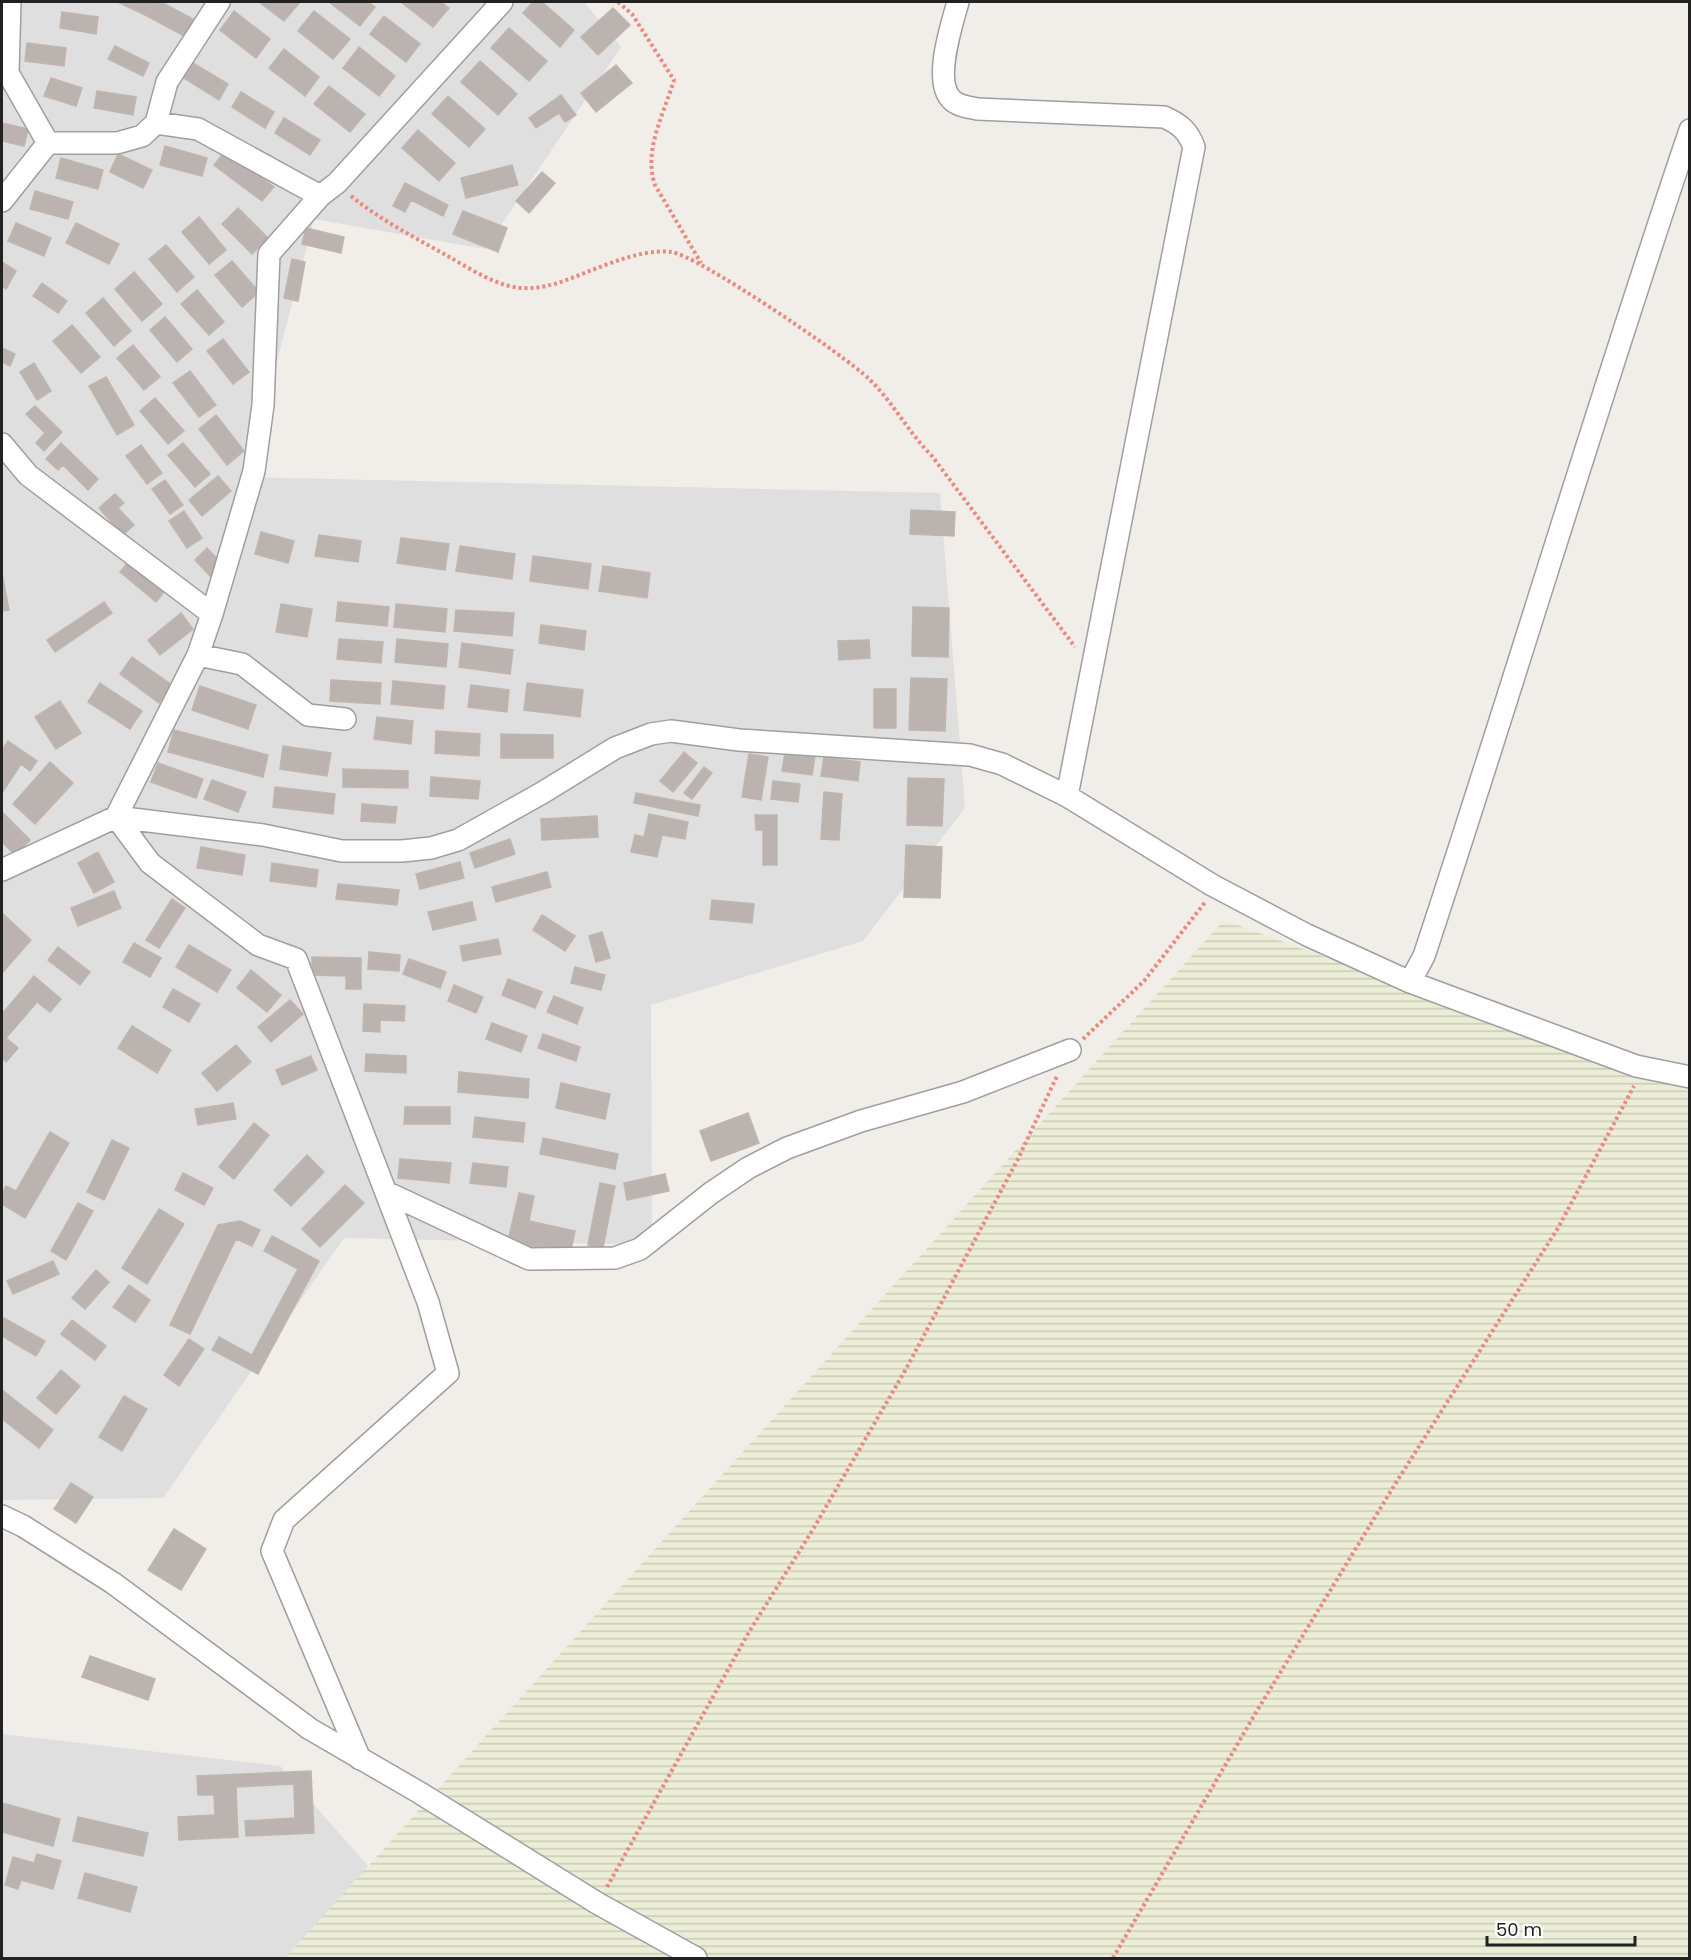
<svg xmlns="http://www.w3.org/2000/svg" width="1691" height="1960" font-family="Poppins,sans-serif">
	<defs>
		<pattern id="farmland-rules" width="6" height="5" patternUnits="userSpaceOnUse" patternTransform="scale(1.5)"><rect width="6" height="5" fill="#ecedd7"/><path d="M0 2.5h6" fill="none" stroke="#cacbb8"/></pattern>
	</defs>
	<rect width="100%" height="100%" fill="#f1eee9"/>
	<path fill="#dfdfdf" d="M2 2H584L621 47 485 249 314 219 247 477 940 493 965 808 863 941 651 1005 652 1245 344 1238 163 1498 2 1500Z
		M2 1734 280 1766 396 1898 395 1958H2Z"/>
	<path fill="url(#farmland-rules)" d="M1224 920 1689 1091V1958H285Z"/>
	<path fill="#bab3af" stroke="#c1b5ad" stroke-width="1.5" d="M118 2H155L147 16Z
		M155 2H161L193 19 184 36 147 16Z
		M259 2H300L284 21Z
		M329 2H368L375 7 360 26Z
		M401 2H441L449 8 433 27Z
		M533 2H542L574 30 560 47 523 13Z
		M613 8 630 25 598 55 581 37Z
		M234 11 270 39 256 58 220 30Z
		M314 11 350 39 333 59 298 31Z
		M62 12 98 17 96 34 60 28Z
		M384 16 420 44 406 62 370 34Z
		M509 28 547 61 529 81 491 48Z
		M27 43 66 48 64 66 25 61Z
		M115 46 149 63 143 76 108 59Z
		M359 47 395 76 379 96 343 68Z
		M284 49 319 77 305 96 269 68Z
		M480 61 517 94 498 115 461 82Z
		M193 63 228 84 219 100 184 78Z
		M616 65 632 83 596 112 581 93Z
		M51 78 82 88 76 106 44 96Z
		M329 86 365 114 350 132 314 104Z
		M97 91 136 97 133 115 94 108Z
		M241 92 274 112 265 128 232 107Z
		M561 95 576 115 565 122 559 113 536 128 529 118Z
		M448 96 485 129 469 147 432 114Z
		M284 118 320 140 310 155 275 133Z
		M2 123 28 129 24 146 2 141Z
		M418 130 455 163 439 181 402 148Z
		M165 146 207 158 202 176 160 165Z
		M225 151 274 187 262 201 214 165Z
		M118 154 152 170 143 188 110 172Z
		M61 158 103 170 98 189 56 178Z
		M512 165 518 185 466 198 461 178Z
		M542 172 555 183 529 213 516 201Z
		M405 183 448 205 443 216 411 200 405 212 393 206Z
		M35 191 73 202 68 219 30 209Z
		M238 208 268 238 252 254 222 224Z
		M463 211 507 228 498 252 453 234Z
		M199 217 226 250 209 264 182 232Z
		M16 223 51 238 44 256 8 241Z
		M76 223 119 244 109 264 66 243Z
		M306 228 344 237 341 253 302 244Z
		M166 245 194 277 177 292 149 259Z
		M292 259 305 262 298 301 284 298Z
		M232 261 259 292 242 307 215 275Z
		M2 262 16 271 6 289 2 286Z
		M134 272 162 304 142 321 115 289Z
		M42 283 67 301 58 313 33 296Z
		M197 290 224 322 209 335 181 304Z
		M103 298 131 331 114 346 86 313Z
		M165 317 192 349 177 362 150 330Z
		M72 325 100 357 81 373 53 341Z
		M223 339 249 372 233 384 207 351Z
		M133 345 160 377 144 390 117 358Z
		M2 348 15 354 10 366 2 362Z
		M34 363 51 391 37 400 20 372Z
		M190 371 216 405 199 417 173 383Z
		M106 377 134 425 117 435 89 386Z
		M155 398 184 431 168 444 140 411Z
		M35 406 62 432 44 451 36 443 45 433 26 414Z
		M216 415 244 451 227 465 199 429Z
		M61 443 98 479 88 490 63 465 58 470 46 459Z
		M183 443 210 474 195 487 168 455Z
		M141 445 162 473 147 484 126 456Z
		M218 476 231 491 202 516 189 500Z
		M165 480 183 505 170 514 152 489Z
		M115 494 124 503 118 508 134 525 123 535 99 508Z
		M911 510 955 512 954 536 910 534Z
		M184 511 202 538 187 548 169 521Z
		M261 532 294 541 288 563 255 554Z
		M319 535 361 541 358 562 315 556Z
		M401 538 449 544 445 570 397 563Z
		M460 546 515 554 512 579 456 571Z
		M207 548 223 565 211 577 195 560Z
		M533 556 591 564 588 589 530 581Z
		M130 560 166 589 156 602 120 572Z
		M603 566 650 573 647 598 599 591Z
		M2 573 9 610 2 611Z
		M104 602 112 613 55 652 47 640Z
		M338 602 389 607 387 626 336 621Z
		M281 604 312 609 307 637 276 632Z
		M396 604 447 609 445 632 394 627Z
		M913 607 949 608 948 657 912 656Z
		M456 610 514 613 512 636 454 631Z
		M181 613 193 629 160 655 148 640Z
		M541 625 586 631 584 650 539 643Z
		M339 639 383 642 381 663 337 659Z
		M397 639 448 644 446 667 395 662Z
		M869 640 870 658 839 660 838 641Z
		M462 643 513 650 510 674 459 667Z
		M132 657 172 685 159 703 120 674Z
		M911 678 947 679 945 731 909 730Z
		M331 680 381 683 380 704 330 701Z
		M393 681 445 686 443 709 391 704Z
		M100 683 142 711 130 729 88 702Z
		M527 683 583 690 580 717 524 710Z
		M471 685 509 690 507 712 468 707Z
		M200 686 256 705 248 729 192 710Z
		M874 689H896V728H874Z
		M60 701 81 733 56 749 35 717Z
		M377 717 413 721 411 744 374 739Z
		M174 730 268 755 263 777 168 752Z
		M436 731 480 734 479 756 435 753Z
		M501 734 553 735V758H501Z
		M8 741 37 761 30 771 21 764 2 793V750Z
		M283 746 331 753 327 776 280 769Z
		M684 752 697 763 673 792 660 781Z
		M785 753 815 756 812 775 782 771Z
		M749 754 768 757 761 800 742 797Z
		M824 757 860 762 858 781 821 776Z
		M50 762 73 783 35 824 13 804Z
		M158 763 203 779 196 798 151 782Z
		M704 767 712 773 692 799 684 793Z
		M343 769 408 771V788L343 787Z
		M431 777 480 781 478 799 430 796Z
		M908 778 944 779 942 826 907 825Z
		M212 780 246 792 238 812 204 799Z
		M773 781 800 784 798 802 771 799Z
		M275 787 335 794 333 814 273 807Z
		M824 792 842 794 839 840 821 839Z
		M636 793 700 805 698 816 634 803Z
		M362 804 397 807 395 823 361 821Z
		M2 812 30 840 15 855 2 842Z
		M649 814 688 822 685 839 662 835 657 857 631 852 635 835 644 837Z
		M755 815H777V865H763V830H756Z
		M597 816 598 837 542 840 541 819Z
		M510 839 515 854 475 868 470 853Z
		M906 845 942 847 940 898 904 897Z
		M201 847 245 855 242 875 197 868Z
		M98 852 114 882 94 893 78 863Z
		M460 862 464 878 420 889 416 874Z
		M272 863 318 870 316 887 270 881Z
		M547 872 551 887 496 902 492 887Z
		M338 884 399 890 397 905 336 899Z
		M114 891 121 908 78 926 71 908Z
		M172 899 185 908 159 948 146 940Z
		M712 900 754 904 752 923 710 919Z
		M472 902 476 920 433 930 428 912Z
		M2 913 31 940 2 973Z
		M542 915 575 936 565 951 533 930Z
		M602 932 610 958 596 962 589 936Z
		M498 939 501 954 463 961 460 946Z
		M134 943 161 958 150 977 123 962Z
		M189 945 231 970 217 992 176 967Z
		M58 947 90 972 80 985 48 960Z
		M369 952 400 955 399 971 368 969Z
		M312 957 361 958V989H346V976L312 975Z
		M409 959 446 972 440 988 403 974Z
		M575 967 605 975 601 990 571 983Z
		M251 970 281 995 267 1012 237 988Z
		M34 976 61 999 50 1012 37 1002 6 1038 18 1048 6 1062 2 1058V1014Z
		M508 979 542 992 535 1008 502 995Z
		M454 985 483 997 476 1013 448 1001Z
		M173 989 200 1004 189 1022 163 1007Z
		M554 996 583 1008 577 1024 547 1012Z
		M290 1000 303 1014 271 1042 258 1027Z
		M364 1004 405 1006 404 1021 380 1020V1032L363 1031Z
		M492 1023 527 1036 521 1052 486 1039Z
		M132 1026 171 1050 157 1073 118 1048Z
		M543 1034 580 1047 576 1061 538 1048Z
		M236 1045 251 1062 217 1091 202 1073Z
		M366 1054 406 1056V1073L365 1071Z
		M311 1056 317 1070 282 1085 276 1070Z
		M459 1072 529 1079 528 1098 458 1092Z
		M561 1083 610 1094 605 1119 556 1108Z
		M233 1103 236 1119 198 1125 195 1109Z
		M405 1107H450V1124H404Z
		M748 1113 759 1143 711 1161 700 1131Z
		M475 1117 525 1123 523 1142 473 1137Z
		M254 1123 269 1135 234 1179 219 1167Z
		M50 1132 69 1143 25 1218 2 1204V1194L6 1186 16 1191Z
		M543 1138 618 1154 615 1169 540 1154Z
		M112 1140 129 1148 104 1200 87 1192Z
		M307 1155 324 1172 291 1206 274 1190Z
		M400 1159 451 1163 449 1183 398 1178Z
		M473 1163 508 1167 506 1187 470 1183Z
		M183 1173 213 1188 204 1205 175 1190Z
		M665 1174 669 1191 627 1200 624 1183Z
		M600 1183 615 1186 603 1248 588 1245Z
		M345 1185 364 1203 320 1247 302 1229Z
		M519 1193 534 1196 529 1221 575 1231 570 1255 508 1241Z
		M78 1203 93 1211 66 1260 51 1251Z
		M159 1209 184 1224 147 1284 122 1268Z
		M240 1221 260 1230 252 1246 236 1239 190 1334 170 1325 218 1225Z
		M272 1236 319 1261 258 1374 212 1350 219 1337 252 1355 298 1269 264 1251Z
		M53 1261 59 1274 13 1294 7 1281Z
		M96 1270 109 1282 85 1309 72 1298Z
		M129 1285 150 1300 135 1322 113 1307Z
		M2 1317 45 1341 36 1356 2 1336Z
		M72 1320 106 1346 95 1360 61 1334Z
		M189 1339 204 1349 179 1386 164 1375Z
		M61 1370 80 1386 56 1414 37 1398Z
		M2 1390 53 1430 39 1448 2 1419Z
		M124 1396 147 1409 122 1451 99 1437Z
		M71 1483 93 1497 76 1523 54 1509Z
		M174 1529 206 1549 181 1590 148 1570Z
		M90 1656 155 1679 148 1700 82 1677Z
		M311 1771 314 1833 246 1836 245 1821 295 1818 294 1784 236 1787 238 1837 179 1840 178 1817 215 1815 214 1795H198L197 1776Z
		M2 1803 60 1819 53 1846 2 1832Z
		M78 1817 148 1833 143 1856 73 1841Z
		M37 1854 61 1861 53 1889 21 1880 18 1889 5 1885 13 1857 34 1863Z
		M85 1873 137 1887 130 1912 78 1898Z"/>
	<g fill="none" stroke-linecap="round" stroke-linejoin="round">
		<g stroke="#9f9f9f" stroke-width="24">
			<path id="minor" d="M10 2 8 73 48 143
				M958 2C952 24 933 80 951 99 957 106 968 107 977 109L1164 117C1180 124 1188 131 1194 147L1067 796
				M156 123 167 82 219 2
				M48 143H117L142 136 156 123 198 129 320 196
				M2 201 48 143
				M2 444 28 475 212 614
				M198 655 242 664 308 715 345 719
				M116 817 263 835 342 851H402L431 848 458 840 542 793 615 748 651 734 671 731 739 740 970 755 1002 764 1067 796 1212 885 1307 935 1410 982 1636 1066 1690 1077
				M116 817 150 863 258 945 296 959 428 1302 448 1373 284 1520 272 1551 360 1759
				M2 870 116 817 198 655 212 614 254 471 263 405 269 254 320 196 337 183 502 2
				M1410 982 1424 956C1515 681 1597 404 1690 130
				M386 1192 529 1259 615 1258 640 1249 711 1193 748 1168 787 1148 861 1121 963 1092 1070 1050
				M2 1516 23 1526 113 1583 310 1729 420 1793 597 1903 696 1958"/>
		</g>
		<path stroke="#eb8880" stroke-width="4" stroke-dasharray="3 3" stroke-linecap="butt" d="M618 2 632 14 674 80C664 114 643 150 655 185L701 263
			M351 196C379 219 412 236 444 254 464 265 486 280 509 286 526 290 541 288 558 283 591 272 636 248 671 252 696 254 847 357 869 379 893 402 908 432 932 456L1075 647
			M1083 1039 1144 981 1206 901
			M607 1887 749 1632 812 1531 906 1369 1018 1159 1057 1076
			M1113 1958 1255 1714 1397 1481 1558 1228 1634 1086"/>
		<use href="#minor" stroke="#fff" stroke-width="21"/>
	</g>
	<rect width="1691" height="1960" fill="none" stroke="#222222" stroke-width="6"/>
	<path d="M1487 1936v9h148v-9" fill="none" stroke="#222222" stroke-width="3"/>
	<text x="1496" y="1936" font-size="18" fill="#222222" stroke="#ffffff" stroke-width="4.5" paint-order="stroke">50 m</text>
</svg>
